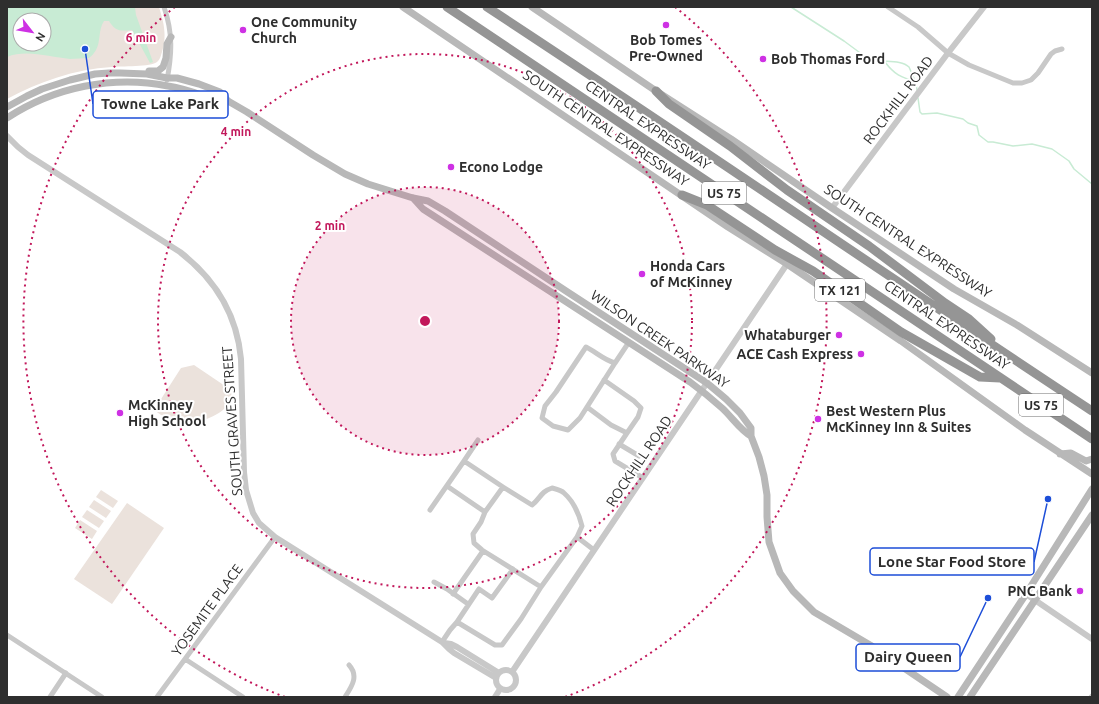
<svg xmlns="http://www.w3.org/2000/svg" width="1099" height="704" font-family="Ubuntu,sans-serif">
	<rect width="100%" height="100%" fill="#fff"/>
	<path fill="#ebe2dc" fill-rule="evenodd" d="M7 7H159C164 23 167 35 162 52 161 55 160 60 157 62 152 67 120 66 112 67 74 69 39 82 7 99ZM20 20H44V44H20Z
		M194 365 231 390C231 392 232 396 231 399 227 414 197 425 183 423 172 422 162 416 154 410L181 368Z
		M101 490 118 501 113 508 96 497Z
		M94 500 111 511 106 518 89 507Z
		M127 503 164 528 112 604 74 579Z
		M87 510 104 521 99 528 82 517Z
		M80 520 97 531 92 539 75 528Z"/>
	<path fill="#c8ebd4" fill-rule="evenodd" d="M7 7H135L136 15 153 62 150 63 132 30C120 31 116 32 109 21H104C98 30 101 41 96 50 94 53 92 56 89 58 83 58 76 59 70 59 50 57 26 49 7 57ZM20 20H44V44H20Z"/>
	<g fill="none" stroke-linecap="round" stroke-linejoin="round">
		<path stroke="#c8ebd4" stroke-width="1.5" d="M791 7 844 41 867 58C879 64 900 58 909 67L916 83 917 90
			M885 62C894 74 901 78 916 81
			M918 98 920 112 922 114 937 113 963 119 968 123 977 126 979 135 988 142H993L1013 146 1032 144 1052 149 1069 161 1074 169 1092 184"/>
		<path stroke="#c8c8c8" stroke-width="5" d="M164 7C173 33 172 54 167 80
			M888 7 918 27 948 53 969 65 1013 83H1022L1031 80 1038 73 1051 54 1055 51 1062 49
			M615 363 580 418 568 430 553 426 542 418 545 406 556 392 586 347C596 352 604 360 615 363L629 342
			M587 407 611 425 627 433 638 417 641 408 634 401 604 380
			M627 433 613 454 615 461 643 478
			M478 440 464 461 503 487
			M619 444 639 456
			M447 486 485 512
			M430 510 464 461
			M577 537 541 587 482 550 474 543 473 534 481 522 485 512 503 487 532 505C541 498 540 492 552 488 556 489 561 490 564 493 573 501 579 514 582 526L577 537 594 550
			M434 582 447 589 468 604
			M453 594 483 551
			M457 622 479 589 492 598 513 569
			M7 635 102 697
			M442 642 450 630 457 622 495 645H502L521 619 541 587
			M185 659 243 697
			M50 697 66 673
			M157 697 275 537
			M345 697C352 686 359 676 349 665
			M1091 697 1092 696"/>
		<path stroke="#c8c8c8" stroke-width="6" d="M7 136 18 147 28 155 180 252C215 279 237 315 241 359L244 472 246 490 253 513 259 523 275 537 442 642 449 649 454 653 496 678
			M832 208 948 53 984 7
			M1026 594 1092 639
			M444 643 451 644 457 647 499 673
			M496 680a10 10 0 1 1 20 0a10 10 0 1 1-20 0Z
			M512 672 787 264
			M495 697 500 689"/>
		<path stroke="#b8b8b8" stroke-width="7" d="M403 7 728 227 787 264 901 341 1025 430 1092 474
			M532 7 656 91 731 139 832 208 954 289 1017 325 1092 373
			M149 71H158L163 67 166 58 167 44 171 37
			M7 107 27 96 42 89 70 80 95 74 109 73H120L147 74 167 78H177L199 84 220 92 228 101 247 112 313 155 345 174 368 184 413 198 428 201 445 211 566 291 707 383 726 399 740 413 751 428V436L759 457 764 476 767 495V517L769 542 780 573 793 591 814 612 870 645 947 697
			M7 118C54 87 113 75 168 86 180 88 190 91 201 95 206 96 210 99 215 100 219 101 224 100 228 101
			M413 198 423 209 690 382C701 390 712 399 722 408 731 416 741 431 751 436
			M1060 454 1071 453 1086 461 1092 459
			M958 697 1026 594 1092 489
			M970 697 1092 515"/>
		<path stroke="#959595" stroke-width="9" d="M447 7 1092 439
			M487 7C690 140 890 278 1092 411
			M656 91 669 104 730 146 787 190 869 246 945 303 969 319 991 339
			M682 195 707 205 775 250 813 271 901 332 980 377 1000 378"/>
	</g>
	<circle cx="425" cy="321" r="134" fill="#c2185b" fill-opacity=".12"/>
	<g fill="none" stroke="#c2185b" stroke-width="2" stroke-dasharray="2 4">
		<circle cx="425" cy="321" r="134"/>
		<circle cx="425" cy="321" r="267"/>
		<path d="M285 697A401 401 0 0 1 175 7M675 7A401 401 0 0 1 565 697"/>
	</g>
	<g fill="#ce31e4" stroke="#fff" stroke-width="1.5">
		<circle cx="666" cy="25" r="4"/>
		<circle cx="243" cy="30" r="4"/>
		<circle cx="763" cy="59" r="4"/>
		<circle cx="451" cy="167" r="4"/>
		<circle cx="642" cy="274" r="4"/>
		<circle cx="839" cy="335" r="4"/>
		<circle cx="861" cy="354" r="4"/>
		<circle cx="120" cy="413" r="4"/>
		<circle cx="818" cy="419" r="4"/>
		<circle cx="1080" cy="591" r="4"/>
	</g>
	<g text-anchor="middle" dominant-baseline="central" stroke-width="4" stroke-linejoin="round" paint-order="stroke">
		<g fill="#fff" stroke="#6d6d6d" stroke-width="1">
			<rect x="702" y="182" width="44" height="22" rx="3"/>
			<rect x="815" y="279" width="50" height="22" rx="3"/>
			<rect x="1019" y="394" width="44" height="22" rx="3"/>
		</g>
		<g font-size="13" font-weight="bold" fill="#2e2e2e">
			<text x="724" y="193">US 75</text>
			<text x="840" y="290">TX 121</text>
			<text x="1041" y="405">US 75</text>
		</g>
		<g font-size="14" font-weight="bold" fill="#2e2e2e" stroke="#fff" text-anchor="start">
			<text x="251" y="22">One Community<tspan x="251" dy="16">Church</tspan></text>
			<text x="666" y="40" text-anchor="middle">Bob Tomes<tspan x="666" dy="16">Pre-Owned</tspan></text>
			<text x="771" y="59">Bob Thomas Ford</text>
			<text x="459" y="167">Econo Lodge</text>
			<text x="650" y="266">Honda Cars<tspan x="650" dy="16">of McKinney</tspan></text>
			<text x="831" y="335" text-anchor="end">Whataburger</text>
			<text x="853" y="354" text-anchor="end">ACE Cash Express</text>
			<text x="128" y="405">McKinney<tspan x="128" dy="16">High School</tspan></text>
			<text x="826" y="411">Best Western Plus<tspan x="826" dy="16">McKinney Inn &amp; Suites</tspan></text>
			<text x="1072" y="591" text-anchor="end">PNC Bank</text>
		</g>
		<g font-size="14" fill="#2e2e2e" stroke="#fff">
			<text transform="translate(898 100) rotate(-53)">ROCKHILL ROAD</text>
			<text transform="translate(648 125) rotate(34)">CENTRAL EXPRESSWAY</text>
			<text transform="translate(606 128) rotate(34)">SOUTH CENTRAL EXPRESSWAY</text>
			<text transform="translate(908 241) rotate(33)">SOUTH CENTRAL EXPRESSWAY</text>
			<text transform="translate(947 325) rotate(34)">CENTRAL EXPRESSWAY</text>
			<text transform="translate(660 339) rotate(34)">WILSON CREEK PARKWAY</text>
			<text transform="translate(232 421) rotate(-94)">SOUTH GRAVES STREET</text>
			<text transform="translate(639 461) rotate(-56)">ROCKHILL ROAD</text>
			<text transform="translate(207 610) rotate(-54)">YOSEMITE PLACE</text>
		</g>
	</g>
	<circle cx="425" cy="321" r="6" fill="#c2185b" stroke="#fff" stroke-width="2"/>
	<g font-size="12" text-anchor="middle" font-weight="bold" fill="#c2185b" stroke="#fff" stroke-width="4" stroke-linejoin="round" paint-order="stroke">
		<text x="141" y="42">6 min</text>
		<text x="236" y="136">4 min</text>
		<text x="330" y="230">2 min</text>
	</g>
	<path fill="none" stroke="#1d4ed8" stroke-width="1.5" d="M85 49L93 104M1048 499L1034 562M988 598L960 657"/>
	<g fill="#1d4ed8" stroke="#fff" stroke-width="1.5">
		<circle cx="85" cy="49" r="4"/>
		<circle cx="1048" cy="499" r="4"/>
		<circle cx="988" cy="598" r="4"/>
	</g>
	<g fill="#fff" stroke="#1d4ed8" stroke-width="1.5">
		<rect x="93" y="91" width="135" height="27" rx="4"/>
		<rect x="870" y="548" width="164" height="27" rx="4"/>
		<rect x="856" y="644" width="104" height="27" rx="4"/>
	</g>
	<g font-size="15" text-anchor="middle" font-weight="bold" fill="#2e2e2e">
		<text x="160" y="109">Towne Lake Park</text>
		<text x="952" y="567">Lone Star Food Store</text>
		<text x="908" y="662">Dairy Queen</text>
	</g>
	<rect width="1099" height="704" fill="none" stroke="#2e2e2e" stroke-width="16"/>
	<g transform="translate(32 32) rotate(121)"><circle r="19" fill="#ffffff" stroke="#ababab"/>
	<path d="M0-3L7 15L0 10L-7 15Z" fill="#ce31e4"/>
	<text y="-6" font-size="11" font-weight="bold" text-anchor="middle" fill="#2e2e2e">N</text>
	</g>
</svg>
